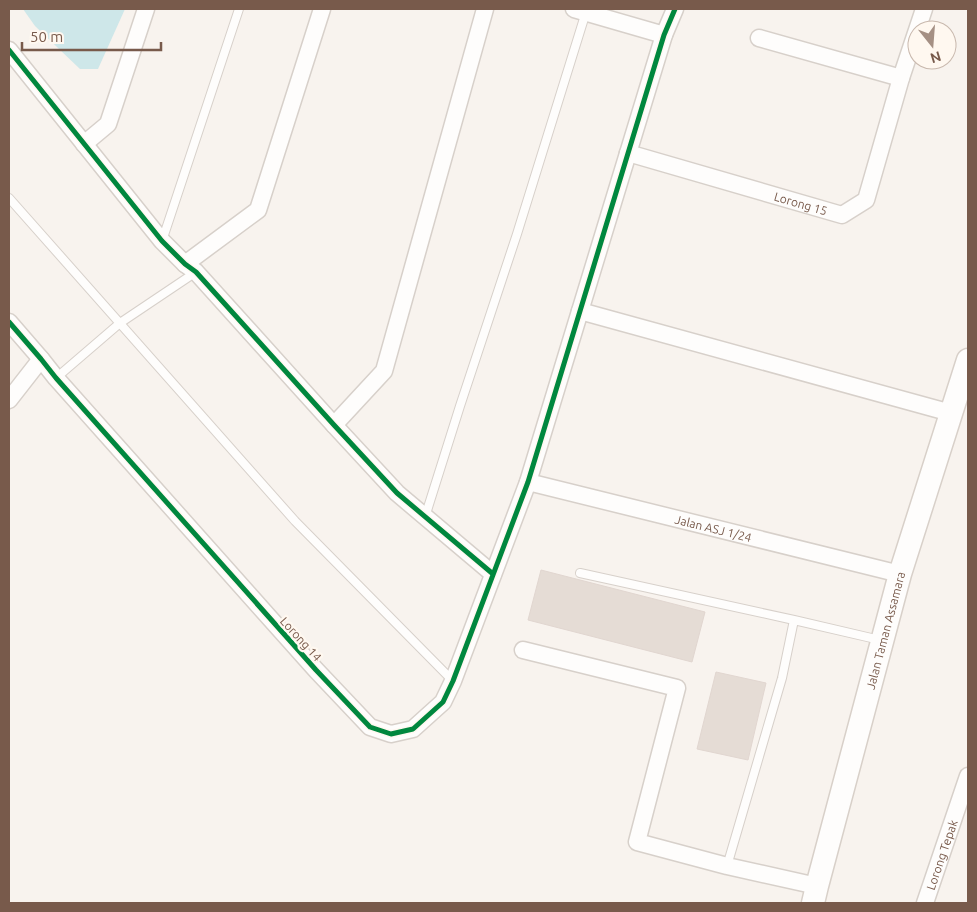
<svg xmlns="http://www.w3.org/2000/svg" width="977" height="912" font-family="Ubuntu,sans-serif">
	<rect width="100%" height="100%" fill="#f8f3ee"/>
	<path fill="#cee7e9" d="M23 9H125L98 69H80L35 26Z"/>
	<path fill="#e5dcd5" stroke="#e1d6d0" d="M541 570 705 612 692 662 528 620Z
		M716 672 766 683 748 760 697 749Z"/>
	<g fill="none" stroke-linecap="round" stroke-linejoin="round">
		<g stroke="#d7d0ca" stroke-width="10">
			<path id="lane" d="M9 198 295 521 453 681
				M162 241 239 9
				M56 378 120 323 196 272
				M425 517 460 406 517 234 586 12
				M580 573 794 620 880 640
				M727 866 782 678 794 620"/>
		</g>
		<g stroke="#d7d0ca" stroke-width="19">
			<g id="street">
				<path d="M574 9 664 35"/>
				<path d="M759 38 901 78"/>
				<path d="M9 50 162 241 185 264 196 272 334 425 397 493 493 574"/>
				<path d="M84 144 108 124 146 9"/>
				<path id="s1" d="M628 153 842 215 866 200 901 78 924 9"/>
				<path d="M185 264 258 210 322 9"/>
				<path d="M580 311 951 413"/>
				<path d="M9 322 41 359 56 378 316 670 370 727 391 734 413 729 443 702 453 681 528 482 664 35 675 9"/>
				<path d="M9 400 41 359"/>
				<path d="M334 425 384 371 485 9"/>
				<path id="s2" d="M528 482 900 574"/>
				<path d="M523 650 677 688 637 842 727 866 817 886"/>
				<path id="s3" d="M925 903 968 776"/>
			</g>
		</g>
		<g stroke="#d8d0c9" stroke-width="25">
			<g id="secondary">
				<path id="s4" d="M813 903 817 886 900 574 968 360"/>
			</g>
		</g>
		<use href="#lane" stroke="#fefdfc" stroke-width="8"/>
		<use href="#street" stroke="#fefdfc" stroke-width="16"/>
		<use href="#secondary" stroke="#fefdfc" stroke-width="22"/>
		<g stroke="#fff8f0" stroke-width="8">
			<path id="cycleway" d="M9 50 162 241 185 264 196 272 334 425 397 493 493 574
				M9 322 41 359 56 378 316 670 370 727 391 734 413 729 443 702 453 681 528 482 664 35 675 9"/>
		</g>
		<use href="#cycleway" stroke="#00873e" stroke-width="5"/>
	</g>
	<g text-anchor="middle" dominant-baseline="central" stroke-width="4.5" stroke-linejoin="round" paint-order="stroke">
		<g font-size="12" fill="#785a4b" stroke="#fff8f0">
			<text stroke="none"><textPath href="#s1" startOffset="180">Lorong 15</textPath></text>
			<text stroke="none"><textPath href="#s2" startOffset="191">Jalan ASJ 1/24</textPath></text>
			<text stroke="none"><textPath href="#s4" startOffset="282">Jalan Taman Assamara</textPath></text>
			<text transform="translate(301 639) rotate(48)">Lorong 14</text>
			<text stroke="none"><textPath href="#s3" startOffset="51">Lorong Tepak</textPath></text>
		</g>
	</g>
	<rect width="977" height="912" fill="none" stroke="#785a4b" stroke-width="20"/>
	<g transform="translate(932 45) rotate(163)"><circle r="24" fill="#fff8f0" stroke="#c9b9ae"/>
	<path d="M0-4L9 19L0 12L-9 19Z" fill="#a59084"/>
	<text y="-8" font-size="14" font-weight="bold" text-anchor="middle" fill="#785a4b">N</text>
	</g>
	<path d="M22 42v8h139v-8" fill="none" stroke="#785a4b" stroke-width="2.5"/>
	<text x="30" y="42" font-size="15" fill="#785a4b" stroke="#fff8f0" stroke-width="4" paint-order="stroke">50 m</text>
</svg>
